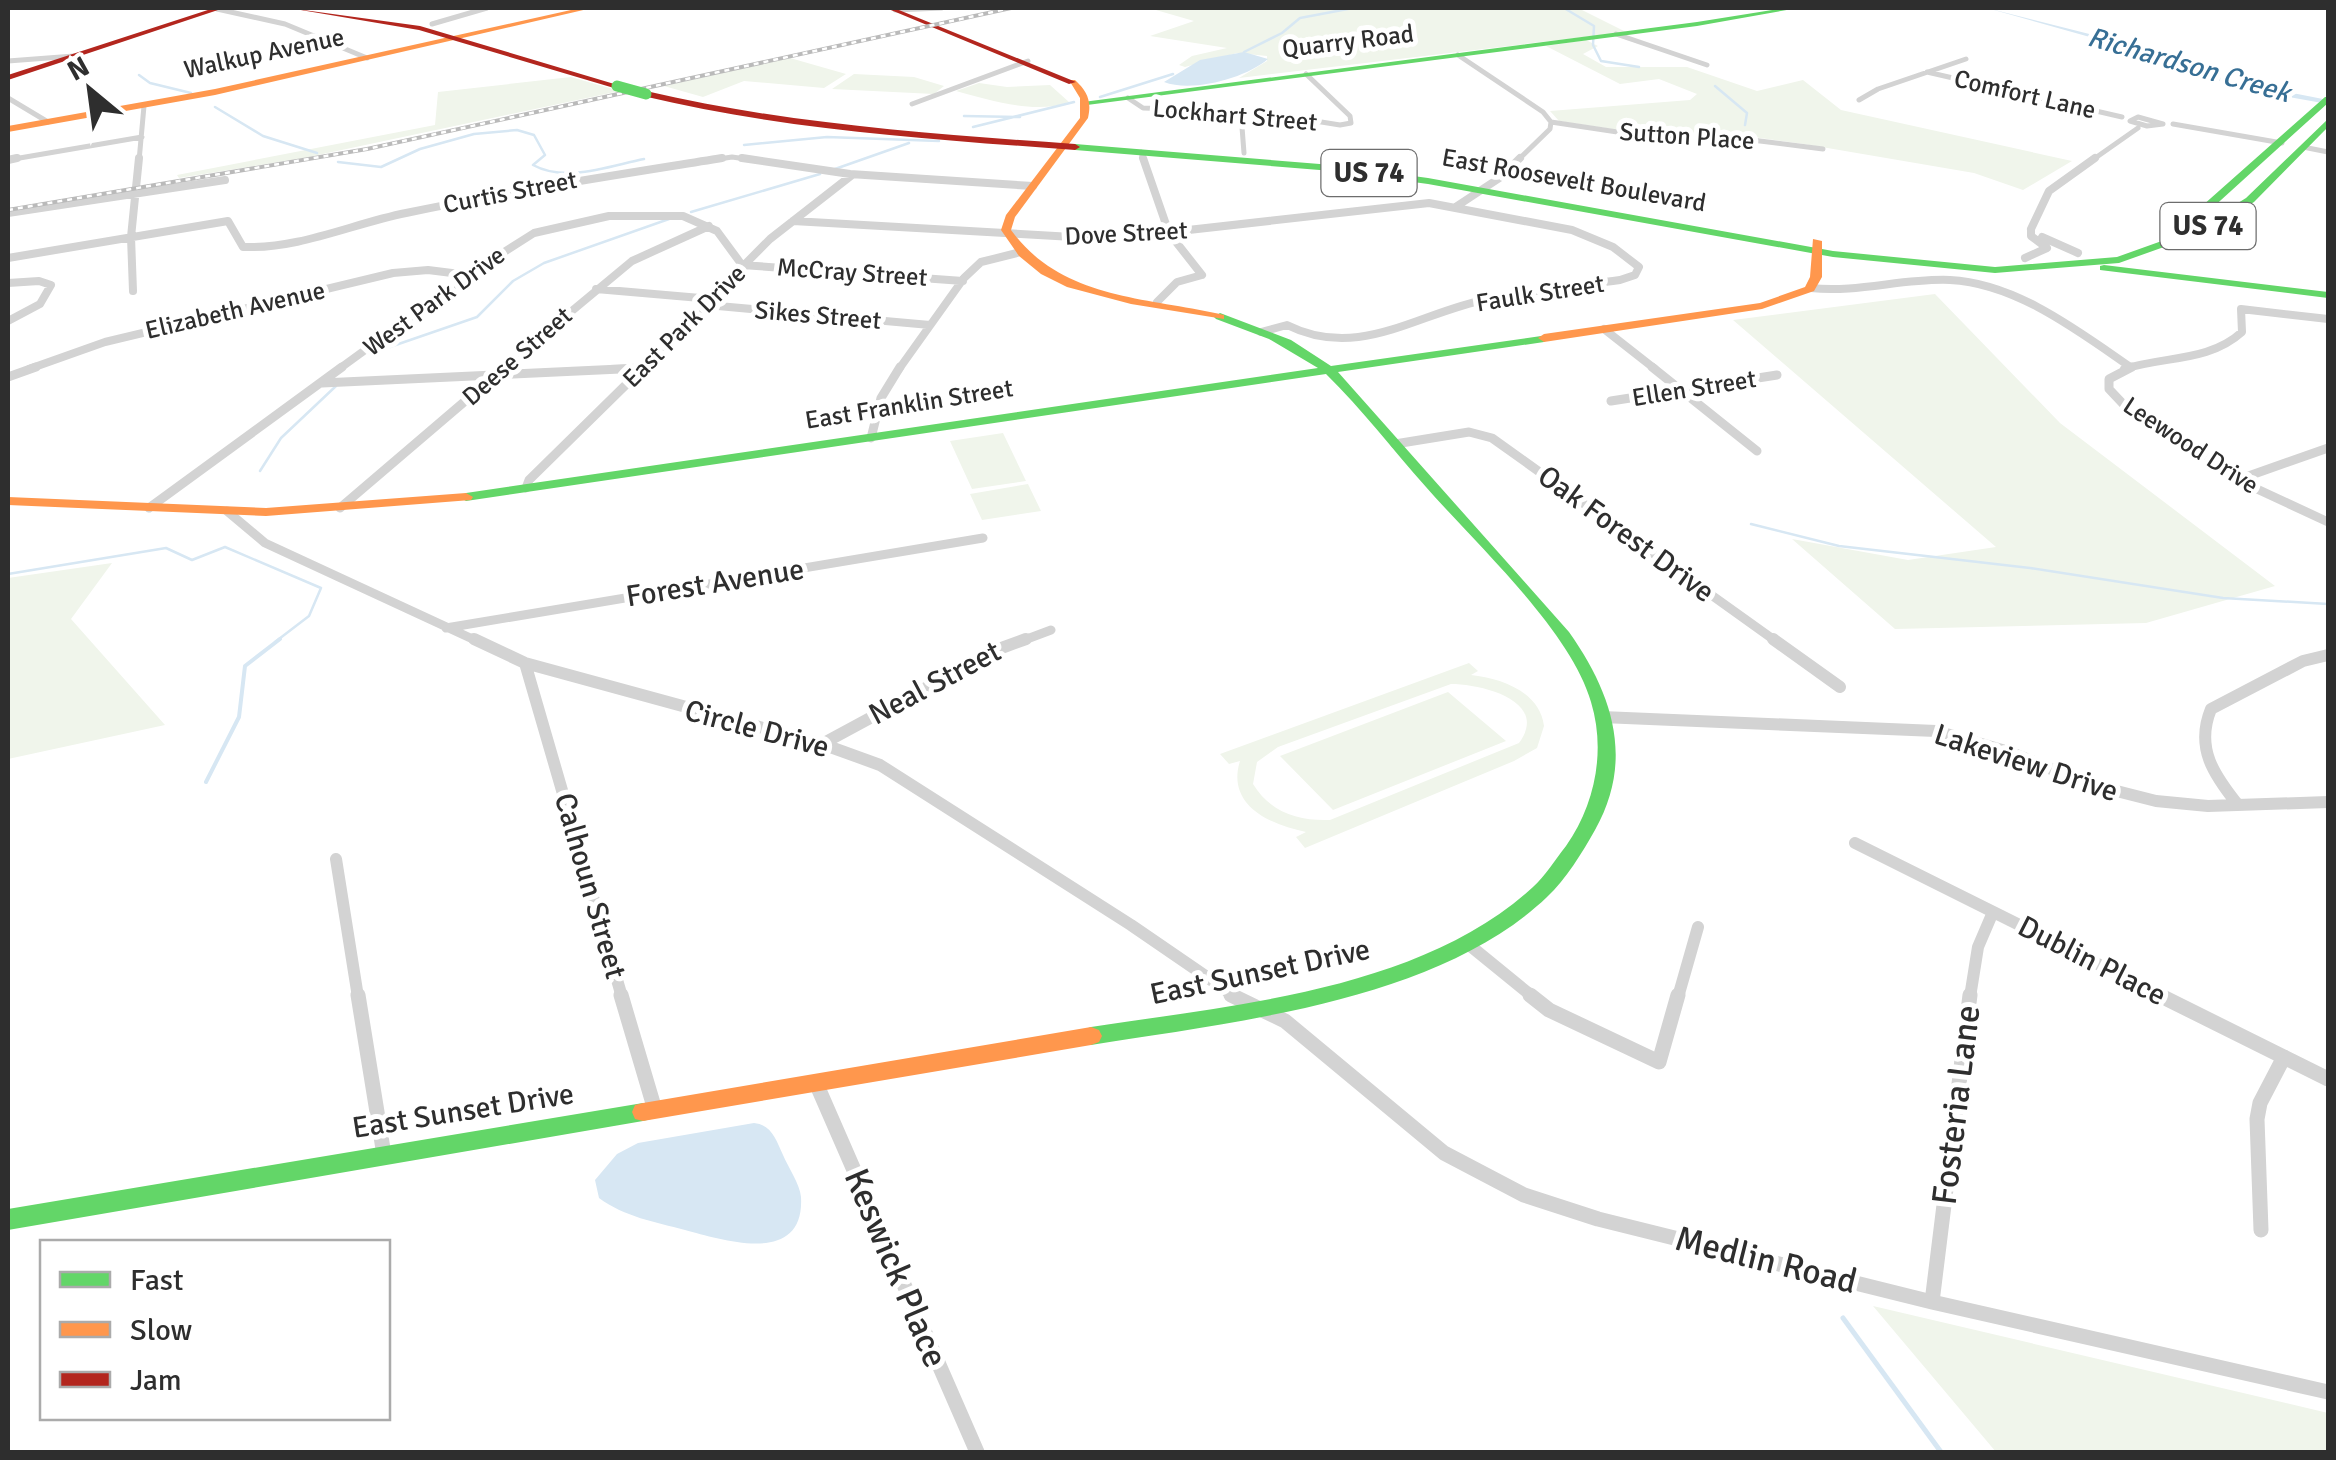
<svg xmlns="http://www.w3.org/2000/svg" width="2336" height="1460" font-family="Signika,sans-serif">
	<rect width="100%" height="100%" fill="#fff"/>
	<path fill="#f0f5eb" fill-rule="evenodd" d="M1149 8H1578L1626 32 1239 78 1267 61V56L1237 53 1185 67 1179 65 1192 56 1227 48 1150 36 1194 21Z
		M1586 40 1598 46 1583 54 1606 67H1687L1757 91 1803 80 1841 110 2072 161 2023 190 1974 173 1804 144 1753 137 1646 134 1559 121 1550 111 1690 100 1697 94 1659 79 1620 84 1546 46Z
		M790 58 846 74 824 88 744 81 703 97 664 86Z
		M854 74 914 77 944 86 934 94 832 89Z
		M571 77 620 91 304 158 179 178 177 175 435 125 438 92Z
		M979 83 1007 87 1050 85 1069 102C1035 115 990 100 956 91Z
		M1935 294 2060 423 2275 586 2146 623 1895 629 1792 539 1908 560 1996 547 1733 320Z
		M1003 433 1026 481 972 489 950 441Z
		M1028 484 1041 511 982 520 970 494Z
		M112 563 71 619 165 725 8 759V578Z
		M1469 663 1478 671 1471 675C1501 678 1540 692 1544 726L1537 748 1514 761 1305 848 1296 837 1306 832C1270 825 1226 805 1240 761L1229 764 1220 754ZM1451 684C1482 684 1550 701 1519 743L1330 820C1298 821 1271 813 1253 784L1257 762 1278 747Z
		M1448 692 1506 741 1333 810 1280 756Z
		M1873 1306 2328 1413V1452H1996Z"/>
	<path fill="#d7e7f3" d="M1987 8 2117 41 2241 83 2328 100V104L2254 91 2141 57 2104 41Z
		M1244 52 1268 59C1246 78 1192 93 1164 82L1200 60Z
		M754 1123C772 1125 776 1140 783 1155 788 1167 800 1184 801 1197 805 1267 723 1240 685 1230 655 1222 625 1217 599 1198L595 1180 617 1154 638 1143Z"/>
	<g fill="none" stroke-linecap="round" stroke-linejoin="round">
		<path stroke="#d7e7f3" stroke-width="2.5" d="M1564 8 1594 26 1593 45 1601 61 1639 67
			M1244 52 1282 33 1300 18 1353 8
			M139 75 150 83 191 93
			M1715 86 1747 113 1745 125
			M1100 97 1173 74
			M215 107 263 136 317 153
			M964 116 1020 117
			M973 127 1074 102
			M744 145 827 137 939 141
			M338 162 381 167 420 149 474 134 517 130 534 135 545 155 533 165C566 183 609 166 644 159
			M835 169 909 143
			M691 212 820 174
			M384 349 477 317 513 281 544 263 669 219
			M260 471 281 438 336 386
			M1751 524 1839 546 2030 568 2223 598 2328 604
			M8 574 166 548 192 560 225 547 321 588 309 616 275 642"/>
		<path stroke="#d7e7f3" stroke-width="4" d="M206 782 239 717 245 666 280 639"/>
		<path stroke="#d7e7f3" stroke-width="5" d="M1843 1318 1941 1452"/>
		<path stroke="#d3d3d3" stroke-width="5" d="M217 9 285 24 367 58
			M895 10 942 8
			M432 24 487 8
			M1616 34 1707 65
			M1458 55 1543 112 1551 122 1550 129 1517 161
			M8 61 74 56
			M1927 72 2122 117
			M8 98 48 122
			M1128 98 1143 108 1259 112 1340 125 1351 123 1350 116 1306 74
			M1859 100 1878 89 1966 59
			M912 104 1028 61
			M1228 110 1242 127 1244 153
			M2138 117 2163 124 2147 126 2130 121Z
			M1551 122 1644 136 1752 140 1823 149
			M2173 124 2282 143
			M2303 147 2328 152
			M1141 152 1144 161
			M8 160 142 137
			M139 161 144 106
			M706 161 732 157 760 161
			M2091 161 2138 128"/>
		<path stroke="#d3d3d3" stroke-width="8" d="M742 158 850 174 1033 186
			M1143 158 1169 233 1202 275 1177 282 1157 302
			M8 160 17 158
			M1457 206 1501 177 1520 158
			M8 213 225 180
			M793 221 1108 239 1429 203 1572 230 1613 247 1639 267 1635 275 1620 280C1576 286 1532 290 1488 299 1417 313 1359 361 1287 325L1261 332
			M2031 229 2049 191 2095 158
			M2042 237 2078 253
			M8 258 228 221 243 247C300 249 351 224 406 213 511 191 617 175 722 158
			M2025 258 2047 248 2031 236V229
			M8 283 39 281 51 285 40 304 8 321
			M1811 288C1858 293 1903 278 1950 280 2015 283 2077 330 2129 366
			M596 289 712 299
			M133 291 131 237 139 158
			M707 305 930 325
			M1604 329 1655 369
			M29 369 105 342 393 273 428 270 468 275
			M339 369 468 275 534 233 609 216H683L717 231 742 265 963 281
			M502 369 632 261 709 226
			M610 369 642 368
			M641 369 770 239 852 175
			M899 369 964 278 981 262 1017 253
			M2124 369C2164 356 2209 362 2242 332L2241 309 2328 319"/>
		<path stroke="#d3d3d3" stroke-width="9" d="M1652 367 1757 451
			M2132 367 2109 379V389L2125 406 2257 489 2328 522
			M8 377 36 367
			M322 383 642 368
			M1611 401 1777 375
			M871 438 881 398 900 367
			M1395 444 1469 432 1492 438 1777 642
			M2240 479 2328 448
			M526 488 529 480 644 367
			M149 508 342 367
			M340 508 505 367
			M227 511 265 543 479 642
			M446 628 983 538
			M1019 642 1051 630"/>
		<path stroke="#d3d3d3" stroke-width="12" d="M474 639 525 663 822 744 880 765 1131 925 1236 997
			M1773 639 1840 687
			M525 663 622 997
			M1602 717 1936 731 2009 752 2089 784 2156 801 2208 806 2328 802
			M822 744 996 650 1026 639
			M2238 805C2214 775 2195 748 2211 709L2303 661 2328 655
			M1855 843 2164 997
			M336 859 358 997
			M1468 944 1533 997
			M1678 997 1698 927
			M1970 997 1978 947 1993 912"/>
		<path stroke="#d3d3d3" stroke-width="15" d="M358 995 384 1155
			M621 995 655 1110
			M1231 995 1285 1021 1444 1153 1524 1195 1598 1219 1932 1302 2328 1392
			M1530 995 1549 1010 1659 1062 1678 995
			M2159 995 2328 1079
			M816 1083 977 1452
			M2261 1230 2257 1119 2260 1103 2284 1057
			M1932 1302 1970 995"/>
		<path fill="#63d668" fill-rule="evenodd" d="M1784 8H1798L1697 26 1087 105 1083 102 1697 22Z
			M2325 97H2328V103L2210 210 2168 231H2160V227L2202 206Z
			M2328 119V127L2254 202 2206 232 2119 263 1995 273 1833 257 1428 184 1332 171 1075 150 1070 147 1075 144 1332 165 1428 178 1833 251 1995 267 2117 257 2198 228 2246 198Z
			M2104 265 2328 292V298L2100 270V266Z
			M1220 313 1291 340 1331 366 1548 335 1550 338 1544 342 1338 372 1569 632C1612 693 1635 759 1595 830 1582 853 1566 879 1547 897 1438 1001 1234 1022 1091 1045L1083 1042 1080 1036 1083 1030 1091 1027C1234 1005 1421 990 1533 887 1545 876 1555 860 1566 846 1595 805 1606 751 1591 702 1571 631 1476 544 1426 487 1393 450 1362 409 1326 374L466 501 459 497 466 493 1318 368 1269 339 1216 319 1214 317Z
			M643 1103 651 1105 654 1112 651 1119 643 1121 8 1230V1209Z"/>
		<path fill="#ff974d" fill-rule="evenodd" d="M580 8H592L215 95 8 132V126L215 89Z
			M1069 80H1075C1087 91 1092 101 1088 118L1015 217 1011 230C1062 300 1147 297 1224 315V319L1131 304 1067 287 1041 274 1019 256 1001 230 1006 215 1080 118V98Z
			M1813 239 1822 241V277L1814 291 1762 309 1544 342 1538 338 1544 334 1760 303 1805 287 1810 277Z
			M466 493 473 497 471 500 266 516 8 505V497L266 508Z
			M1091 1027 1099 1030 1102 1036 1099 1042 1091 1045 643 1121 635 1119 632 1112 635 1105 643 1103Z"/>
		<path fill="#b3261e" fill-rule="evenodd" d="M214 8H224L8 80V75Z
			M289 8 420 26 621 86 614 88 419 30Z
			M886 8H894L1076 82 1069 84Z
			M646 91C787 124 931 134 1075 144L1080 147 1075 150C930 139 785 130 643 96Z"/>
		<g stroke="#bababa" stroke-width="4">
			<path id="rail" d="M8 210 367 149 1011 8"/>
		</g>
		<use href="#rail" stroke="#fff" stroke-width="2.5" stroke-dasharray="5" stroke-linecap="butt"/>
		<path stroke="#63d668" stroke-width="11" d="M617 86 646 94"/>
	</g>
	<g text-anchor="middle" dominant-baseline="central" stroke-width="10" stroke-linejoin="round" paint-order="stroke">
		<g font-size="25" fill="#2e2e2e" stroke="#fff">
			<text transform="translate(1348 41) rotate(-7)">Quarry Road</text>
			<text transform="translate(264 53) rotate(-12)">Walkup Avenue</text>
			<text transform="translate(2025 94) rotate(13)">Comfort Lane</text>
			<text transform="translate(1235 115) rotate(5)">Lockhart Street</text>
			<text transform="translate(1687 136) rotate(4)">Sutton Place</text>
			<text transform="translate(1574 180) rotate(10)">East Roosevelt Boulevard</text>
			<text transform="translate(510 192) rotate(-11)">Curtis Street</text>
			<text transform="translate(1126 233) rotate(-3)">Dove Street</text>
			<text transform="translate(852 272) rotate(4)">McCray Street</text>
			<text transform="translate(1540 293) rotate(-9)">Faulk Street</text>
			<text transform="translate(434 301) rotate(-36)">West Park Drive</text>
			<text transform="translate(235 310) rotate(-13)">Elizabeth Avenue</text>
			<text transform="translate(818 315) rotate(5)">Sikes Street</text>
			<text transform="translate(684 326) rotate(-45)">East Park Drive</text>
			<text transform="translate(517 356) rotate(-41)">Deese Street</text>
			<text transform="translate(1694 388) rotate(-9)">Ellen Street</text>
			<text transform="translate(909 404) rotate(-9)">East Franklin Street</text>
			<text transform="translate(2191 445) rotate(33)">Leewood Drive</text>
		</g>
		<g font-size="28" font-style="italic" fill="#376f95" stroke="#fff">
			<text transform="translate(2189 65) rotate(16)">Richardson Creek</text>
		</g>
		<g fill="#fff" stroke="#6d6d6d" stroke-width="2.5">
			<rect x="1321.5" y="150" width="95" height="46" rx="8"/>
			<rect x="2160.5" y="203" width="95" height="46" rx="8"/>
		</g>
		<g font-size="28" font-weight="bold" fill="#2e2e2e">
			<text x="1369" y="173">US 74</text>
			<text x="2208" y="226">US 74</text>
		</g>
		<g font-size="30" fill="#2e2e2e" stroke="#fff">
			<text transform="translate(1626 534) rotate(36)">Oak Forest Drive</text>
			<text transform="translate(715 583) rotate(-9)">Forest Avenue</text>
			<text transform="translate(935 683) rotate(-28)">Neal Street</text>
			<text transform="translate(757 729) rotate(15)">Circle Drive</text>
			<text transform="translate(2026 763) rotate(18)">Lakeview Drive</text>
			<text transform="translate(590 886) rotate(74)">Calhoun Street</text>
			<text transform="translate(2092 961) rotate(27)">Dublin Place</text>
			<text transform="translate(1260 972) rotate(-12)">East Sunset Drive</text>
			<text transform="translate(463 1111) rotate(-9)">East Sunset Drive</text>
		</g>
		<g font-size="35" fill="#2e2e2e" stroke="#fff">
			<text transform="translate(1956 1105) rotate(-83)">Fosteria Lane</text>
			<text transform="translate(1766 1260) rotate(14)">Medlin Road</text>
			<text transform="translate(896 1268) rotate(67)">Keswick Place</text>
		</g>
	</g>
	<rect width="2336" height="1460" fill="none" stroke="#2e2e2e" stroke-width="20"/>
	<rect x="40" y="1240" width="350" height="180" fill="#ffffff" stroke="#ababab" stroke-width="2.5"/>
	<rect x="60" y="1272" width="50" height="15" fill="#63d668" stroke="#ababab" stroke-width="2.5"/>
	<text x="130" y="1290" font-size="30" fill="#2e2e2e">Fast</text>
	<rect x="60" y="1322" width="50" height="15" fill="#ff974d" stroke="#ababab" stroke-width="2.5"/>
	<text x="130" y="1340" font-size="30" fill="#2e2e2e">Slow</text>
	<rect x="60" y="1372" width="50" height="15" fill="#b3261e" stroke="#ababab" stroke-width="2.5"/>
	<text x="130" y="1390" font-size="30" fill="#2e2e2e">Jam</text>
	<g transform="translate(90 90) rotate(331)" stroke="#ffffff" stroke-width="8" paint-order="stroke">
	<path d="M0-8L18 38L0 25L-18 38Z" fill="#2e2e2e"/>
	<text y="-15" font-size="28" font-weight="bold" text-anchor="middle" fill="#2e2e2e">N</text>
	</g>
</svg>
